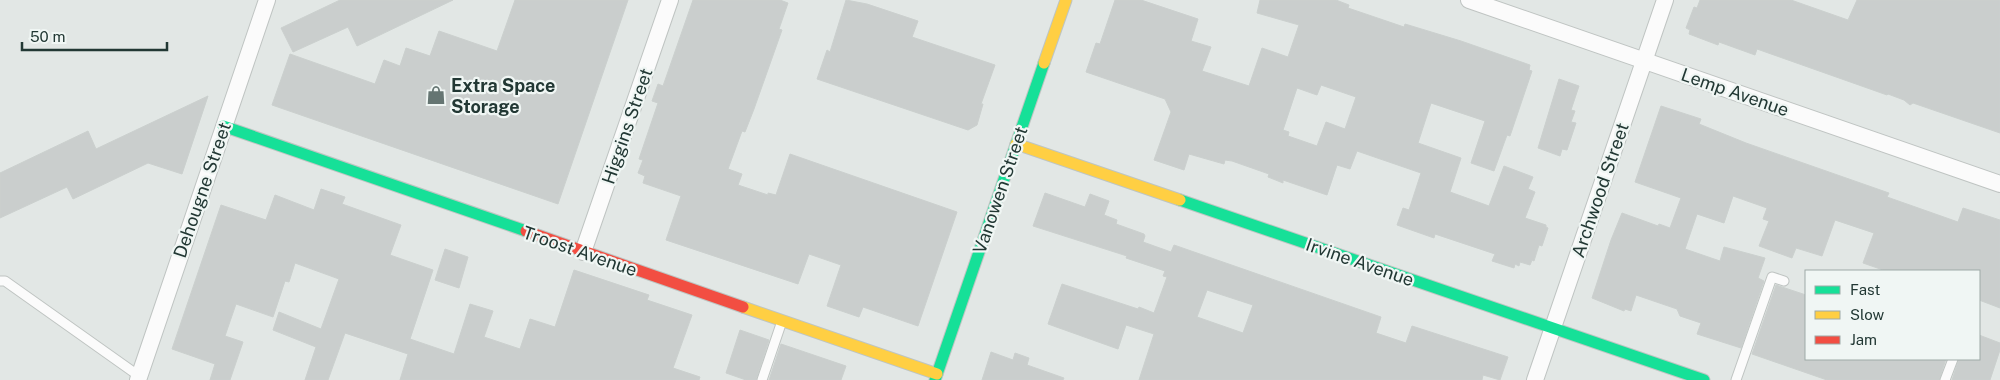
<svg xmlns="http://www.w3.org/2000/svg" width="2000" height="380" font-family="'Public Sans',sans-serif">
	<rect width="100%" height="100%" fill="#e2e7e5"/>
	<path fill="#cacecd" stroke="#cbd0ce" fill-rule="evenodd" d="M340 0H453L357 46 348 27 293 52 281 28Z
		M515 0H628L558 204 272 105 290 54 375 84 384 60 400 66 406 48 430 56 439 31 497 51Z
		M693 0H780L788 3 779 29 782 30 754 109 745 132 742 131 728 169 742 174 738 185 768 195V193L776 195 790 154 957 212 918 326 863 307 859 317 827 306 841 265 809 254 798 284 666 240 681 196 643 183 645 176 638 173 643 160 639 159 658 103 652 101 658 84 663 86Z
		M846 0 867 4 918 21 912 37 995 65 981 104H983L977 125 968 130 817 79 827 50 830 52Z
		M1115 0H1141L1198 19 1191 41 1211 47 1202 71 1249 86 1262 48 1288 57 1299 25 1257 13 1260 0H1336L1349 5 1348 8 1404 27 1405 24 1461 41 1530 65 1529 70 1532 71 1510 136 1507 135 1494 171 1471 163 1485 121 1431 103 1418 143 1461 158 1450 192 1489 206 1504 166 1533 177 1528 189 1535 192 1525 218 1546 225V227L1548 228 1542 246 1539 245 1534 261 1532 260 1530 265 1520 262 1519 266 1515 264 1514 268 1492 261 1495 254 1435 234 1434 238 1397 225 1403 208 1409 210 1421 173 1357 151 1350 169 1337 165 1327 195 1283 180V183L1268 177 1269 174 1232 161 1225 160 1224 164 1189 154 1184 170 1154 160 1171 112 1165 99 1086 72 1096 43 1100 44ZM1321 85 1356 97 1345 129 1326 122 1317 146 1288 136 1289 132 1283 130 1297 88 1317 95Z
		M1700 0H1791L1848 20 1857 0H2000V133L1913 103 1910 105 1904 100 1888 94 1887 95 1757 49 1755 55 1719 42 1718 45 1689 34 1690 30 1686 28 1694 7 1697 8Z
		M1559 79 1579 86 1571 110 1575 111 1571 122 1576 123 1567 150 1562 149 1560 156 1538 148Z
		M208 96 182 174 148 163 73 199 67 187 0 218V173L88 131 96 149Z
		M1661 106 1701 119 1699 124 1746 143 1889 193 1887 197 1958 222 1963 208 2000 220V308L1979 300V271H1886L1863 263 1874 233 1835 220 1822 256 1796 248 1792 258 1759 246 1769 221 1763 219 1767 208 1733 196 1724 223 1697 214 1685 249 1720 261 1724 247 1765 258 1758 278 1764 281 1741 348 1697 334 1701 323 1680 316 1677 309 1636 295 1631 311 1625 309 1624 311 1592 298 1611 240 1622 213 1658 226 1659 224 1670 228 1681 198 1635 182Z
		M321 189 345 197 342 204 401 225 390 255 433 270 410 339 454 354 470 304 493 311 484 337 520 349 530 319 555 327 574 270 649 295 647 300 692 315 673 368 700 377 699 380H400L408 354 345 333 328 380H305L316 347 273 330 279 312 321 329 339 279 295 263 289 282 285 281 273 317 236 304 225 336 243 342 230 380H210L215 364 172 349 221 205 266 220 275 195 314 210Z
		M1045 193 1085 207 1090 194 1109 201 1104 215 1117 220 1116 224 1144 234 1145 236 1143 242 1171 252 1174 245 1381 317 1376 333 1406 343 1412 326 1508 357 1500 380 1483 375 1482 380H1139L1154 334 1126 325 1118 349 1048 324 1062 284 1138 309 1139 307 1154 313 1167 277 1163 276 1165 271 1126 258 1127 256 1033 226ZM1207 290 1253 305 1243 333 1197 317Z
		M445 249 468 257 459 288 435 280Z
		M1776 285 1806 295V359H1946L1939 380H1827L1752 354Z
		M740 330 769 340 756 380H746L726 373Z
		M1979 335 2000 343V350L1990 380H1952L1959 359H1979Z
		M781 344 846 366 841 380H769Z
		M991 352 1013 360 1015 353 1029 358 1027 365 1064 378 1063 380H982Z"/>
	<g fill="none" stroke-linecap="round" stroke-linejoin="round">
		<g stroke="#bfc4c2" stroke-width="11">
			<path id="lane" d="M0 281H5L139 376
				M762 380 782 321
				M1736 380 1772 277 1784 281
				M1945 380 1953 359"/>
		</g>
		<g stroke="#bfc4c2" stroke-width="18">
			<path id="street" d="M1469 0 2000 184
				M583 252 670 0
				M138 380 267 0
				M1535 380 1665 0"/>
		</g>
		<g stroke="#bec5c2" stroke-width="13">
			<path id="fast" d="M223 126 526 231
				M1180 200 1704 380
				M935 380 1044 63"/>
		</g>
		<g stroke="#bec5c2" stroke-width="13">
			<path id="slow" d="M1044 63 1066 0
				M1016 144 1180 200
				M743 307 937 374"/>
		</g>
		<g stroke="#bec5c2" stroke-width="13">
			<path id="jam" d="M526 231 743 307"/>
		</g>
		<use href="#lane" stroke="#fbfbfb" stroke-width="9"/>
		<use href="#street" stroke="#fbfbfb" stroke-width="16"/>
		<use href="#fast" stroke="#16e098" stroke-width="11"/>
		<use href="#slow" stroke="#ffcf43" stroke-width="11"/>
		<use href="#jam" stroke="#f24e42" stroke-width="11"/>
	</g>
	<defs>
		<g id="shop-bare" transform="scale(1.5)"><path d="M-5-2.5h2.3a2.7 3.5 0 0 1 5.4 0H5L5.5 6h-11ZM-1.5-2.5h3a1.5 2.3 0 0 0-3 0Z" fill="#657572" stroke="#f0f6f4" stroke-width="2.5" paint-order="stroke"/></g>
	</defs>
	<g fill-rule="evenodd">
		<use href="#shop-bare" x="436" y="95"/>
	</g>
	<g text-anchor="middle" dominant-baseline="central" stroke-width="4.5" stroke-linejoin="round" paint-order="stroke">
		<g font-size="18" font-weight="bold" fill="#223834" stroke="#f0f6f4" text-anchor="start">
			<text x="451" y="85">Extra Space<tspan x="451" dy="21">Storage</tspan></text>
		</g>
		<g font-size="18" fill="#223834" stroke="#f0f6f4">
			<text transform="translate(1735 92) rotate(19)">Lemp Avenue</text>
			<text transform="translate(627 126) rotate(-71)">Higgins Street</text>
			<text transform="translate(202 190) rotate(-71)">Dehougne Street</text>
			<text transform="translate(1000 190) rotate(-71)">Vanowen Street</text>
			<text transform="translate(1600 190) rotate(-71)">Archwood Street</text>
			<text transform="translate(580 251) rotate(19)">Troost Avenue</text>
			<text transform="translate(1360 262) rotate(19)">Irvine Avenue</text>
		</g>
	</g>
	<rect x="1805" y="270" width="175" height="90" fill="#f0f6f4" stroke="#9eaaa7"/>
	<rect x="1815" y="286" width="25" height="8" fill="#16e098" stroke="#9eaaa7"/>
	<text x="1850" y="295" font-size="15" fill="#223834">Fast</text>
	<rect x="1815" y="311" width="25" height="8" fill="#ffcf43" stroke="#9eaaa7"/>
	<text x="1850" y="320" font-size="15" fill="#223834">Slow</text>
	<rect x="1815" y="336" width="25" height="8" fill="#f24e42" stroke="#9eaaa7"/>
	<text x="1850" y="345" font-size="15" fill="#223834">Jam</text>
	<path d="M22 42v8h145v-8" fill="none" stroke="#223834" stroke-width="2.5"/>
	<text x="30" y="42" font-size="15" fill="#223834" stroke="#f0f6f4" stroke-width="4" paint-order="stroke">50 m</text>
</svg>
